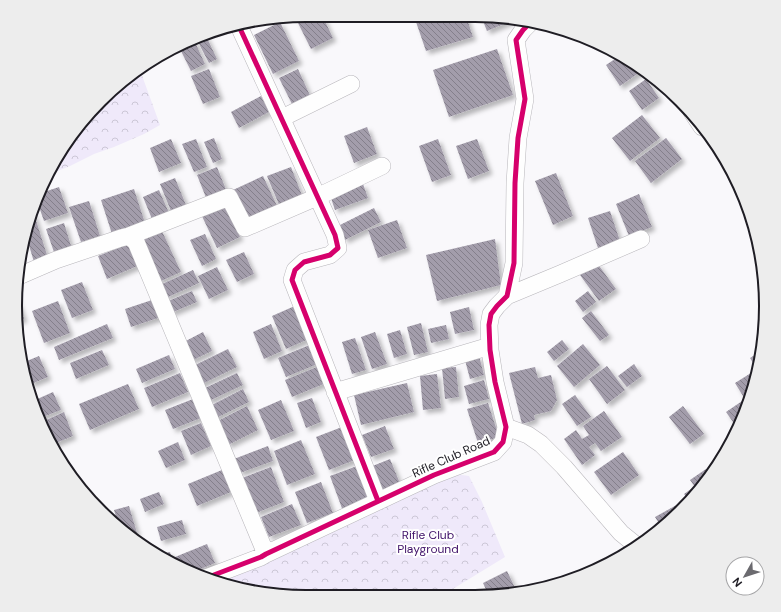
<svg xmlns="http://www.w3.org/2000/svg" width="781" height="612" font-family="'DM Sans',sans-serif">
	<defs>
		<pattern id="park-crowns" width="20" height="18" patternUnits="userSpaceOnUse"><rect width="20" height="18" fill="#efe9fa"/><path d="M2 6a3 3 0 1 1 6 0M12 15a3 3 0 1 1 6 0" fill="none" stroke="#ccc7d6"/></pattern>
		<pattern id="building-back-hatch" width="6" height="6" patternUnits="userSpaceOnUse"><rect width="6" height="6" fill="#a39dab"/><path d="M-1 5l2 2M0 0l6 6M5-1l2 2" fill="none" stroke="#847f8b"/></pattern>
		<filter id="shadow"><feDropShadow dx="3.5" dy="3.5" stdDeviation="2" flood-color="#0004"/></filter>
	</defs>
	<rect width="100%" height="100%" fill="#f9f8fb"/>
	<path fill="url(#park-crowns)" d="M140 70 160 125 144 134 114 147 94 154 70 166 48 175 54 161 100 100Z
		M455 474 469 476 482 502 505 557 443 595 249 591 226 584 223 575Z"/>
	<path fill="url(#building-back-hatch)" filter="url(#shadow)" d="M303 15H322L333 38 311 49 296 19Z
		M428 15 466 16 473 37 426 51 415 19Z
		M481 16H494L510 19 511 21 487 31Z
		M280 22 299 61 273 74 254 35Z
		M206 36 217 59 209 63 197 40Z
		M194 40 205 64 191 71 179 47Z
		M497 49 513 95 449 117 433 70Z
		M618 57 643 70 620 86 606 65Z
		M209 69 220 97 203 104 191 76Z
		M298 69 312 100 294 108 279 78Z
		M646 79 659 98 642 110 629 91Z
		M261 96 269 112 239 128 231 112Z
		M642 115 660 138 630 161 612 138Z
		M367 127 377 154 354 163 344 136Z
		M214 138 222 159 213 163 204 142Z
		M666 138 682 159 651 183 635 161Z
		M171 139 181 163 159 172 150 148Z
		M196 139 207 167 194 172 182 144Z
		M438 139 451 175 432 182 419 146Z
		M477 139 489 171 468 179 456 146Z
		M217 167 227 192 207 200 197 175Z
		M291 167 303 198 280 207 267 176Z
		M556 173 573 216 553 225 535 181Z
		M263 176 278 208 248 222 233 190Z
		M175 178 188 210 173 216 160 184Z
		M363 184 368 198 335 210 330 195Z
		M59 187 68 213 44 221 37 201 41 193Z
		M134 189 145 223 112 234 101 200Z
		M159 190 169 213 152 219 143 197Z
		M639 194 652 227 629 236 616 204Z
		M89 201 100 236 81 242 69 207Z
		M224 203 240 237 217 248 201 214Z
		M374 208 381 222 345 240 338 226Z
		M33 211 48 258 34 262 25 232Z
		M610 211 621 244 599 251 588 218Z
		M397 220 407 248 378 258 368 230Z
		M64 223 72 249 55 255 46 229Z
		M161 229 181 272 159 282 139 239Z
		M205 234 216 259 202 266 190 240Z
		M495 239 501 285 437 301 426 255Z
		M133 242 142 264 107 279 98 256Z
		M244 252 254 274 237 282 226 260Z
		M597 263 616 289 599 301 580 275Z
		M217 267 228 290 209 299 198 276Z
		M193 270 199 283 166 298 160 285Z
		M82 282 93 310 72 318 61 290Z
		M192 291 197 302 171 313 166 302Z
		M588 291 596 302 583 312 575 301Z
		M16 296 24 319 17 321 15 306Z
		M155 299 161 317 131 327 125 309Z
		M58 301 70 333 44 343 32 311Z
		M297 305 311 338 286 349 272 316Z
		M469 307 474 330 455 334 450 312Z
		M591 311 609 335 600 341 582 318Z
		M421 323 428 352 414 355 407 327Z
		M107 324 113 338 59 360 54 347Z
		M271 324 282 351 264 359 253 332Z
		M446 325 449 339 431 343 428 329Z
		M400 330 407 354 394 358 387 334Z
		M203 332 212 351 191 361 182 343Z
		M375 332 387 364 372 369 361 337Z
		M355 338 366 370 352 374 342 342Z
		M562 340 569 349 554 361 547 352Z
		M312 344 320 363 286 377 278 358Z
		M583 344 600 365 574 387 557 366Z
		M228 349 237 367 198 386 189 368Z
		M102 350 109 365 76 379 70 363Z
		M761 351 758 371 750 358Z
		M169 355 175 369 142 383 136 369Z
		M39 356 48 377 31 384 22 363Z
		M479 356 484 375 470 379 465 360Z
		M324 364 331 381 292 397 285 380Z
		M634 364 642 376 627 387 618 376Z
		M607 366 625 390 607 404 589 379Z
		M456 367 459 397 445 399 442 368Z
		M535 367 538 378 551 375 557 400 551 411 534 415 535 420 522 424 509 373Z
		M180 373 188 392 152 407 144 388Z
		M237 373 243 385 209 401 203 389Z
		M751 373 756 381 753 390 743 396 735 383Z
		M437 374 441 408 423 410 420 376Z
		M484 380 489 399 469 404 464 386Z
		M407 383 414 412 361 425 354 395Z
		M128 384 139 409 90 430 79 404Z
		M243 389 249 402 214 419 208 407Z
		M53 392 61 410 40 418 33 401Z
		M575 395 591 417 577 426 562 404Z
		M748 397 750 398 743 415 733 422 726 412Z
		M312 398 321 422 306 428 297 403Z
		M193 399 201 418 173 429 165 410Z
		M281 400 294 431 271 440 258 410Z
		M488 403 499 437 478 443 467 409Z
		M247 406 258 430 228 445 216 422Z
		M683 406 704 434 690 444 669 417Z
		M604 411 622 437 601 451 595 443 589 447 595 455 582 465 564 439 576 430 582 439 589 435 583 426Z
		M64 412 73 436 51 445 42 422Z
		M201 423 211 446 191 455 181 431Z
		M385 426 394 449 371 457 362 435Z
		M342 427 355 460 329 470 316 437Z
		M301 440 315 474 287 485 274 451Z
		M178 442 185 460 166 468 158 451Z
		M268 446 273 461 240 473 234 459Z
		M623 452 639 475 611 495 594 472Z
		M390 459 401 486 380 494 370 467Z
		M357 466 370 501 343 511 330 476Z
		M271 467 284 502 256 513 242 478Z
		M706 469 711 475 706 483 698 491 690 480Z
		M222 470 231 492 197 506 188 484Z
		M321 482 333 513 307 523 295 492Z
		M691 489 695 495 689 501 684 494Z
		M159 492 164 504 145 512 140 499Z
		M682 502 684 506 667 525 662 528 655 517Z
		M292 504 301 525 269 537 261 517Z
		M129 506 137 533 130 535 119 526 114 510Z
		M182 520 186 534 161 541 157 527Z
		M207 544 215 563 191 573 179 566 175 557Z
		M170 552 173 563 158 555Z
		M507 571 517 592 494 596H489L483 583Z"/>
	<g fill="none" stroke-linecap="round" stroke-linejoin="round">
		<g stroke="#b8b6bb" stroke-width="18">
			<path id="minor" d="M238 24 335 235 338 248 330 255 304 262 295 270 292 280 378 501
				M692 112 702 127
				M282 118 351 84
				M129 236 229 197 245 228 317 197 382 166
				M19 276 56 260 121 238 129 236 136 242 266 554
				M507 296 560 274 641 239
				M335 392 490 346
				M506 427 528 435 541 444 564 467 621 533 637 546
				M206 578 261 557 266 554 434 475 494 452 503 442 506 427 495 382 490 350 489 325 491 314 497 306 507 296 514 263 515 183 518 138 525 99 516 40 523 30 530 23"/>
		</g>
		<use href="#minor" stroke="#fefefe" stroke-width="17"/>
		<g stroke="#fff" stroke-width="8">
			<path id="cycleway" d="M238 24 335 235 338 248 330 255 304 262 295 270 292 280 378 501
				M206 578 261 557 266 554 434 475 494 452 503 442 506 427 495 382 490 350 489 325 491 314 497 306 507 296 514 263 515 183 518 138 525 99 516 40 523 30 530 23"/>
		</g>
		<use href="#cycleway" stroke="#d6006c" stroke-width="5"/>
	</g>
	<g text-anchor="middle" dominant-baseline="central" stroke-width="4" stroke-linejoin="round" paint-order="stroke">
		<g font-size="12" fill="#1f1d24" stroke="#fff">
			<text transform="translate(451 457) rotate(-24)">Rifle Club Road</text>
		</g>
		<g font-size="12" fill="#3f1168" stroke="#fff">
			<text x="428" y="535">Rifle Club<tspan x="428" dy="14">Playground</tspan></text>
		</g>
	</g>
	<path d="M0 0H781V612H0ZM306 22H475A284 284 0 0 1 759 306V306A284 284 0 0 1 475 590H306A284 284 0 0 1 22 306V306A284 284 0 0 1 306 22Z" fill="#ededed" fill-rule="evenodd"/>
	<path fill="none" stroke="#1f1d24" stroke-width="2" d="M306 22H475A284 284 0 0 1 759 306V306A284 284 0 0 1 475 590H306A284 284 0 0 1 22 306V306A284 284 0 0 1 306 22Z"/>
	<g transform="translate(745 576) rotate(231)"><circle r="19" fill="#ffffff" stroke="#a5a5a7"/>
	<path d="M0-3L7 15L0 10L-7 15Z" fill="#6b6a6f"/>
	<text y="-6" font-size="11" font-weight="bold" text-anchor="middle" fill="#1f1d24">N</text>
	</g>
</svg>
